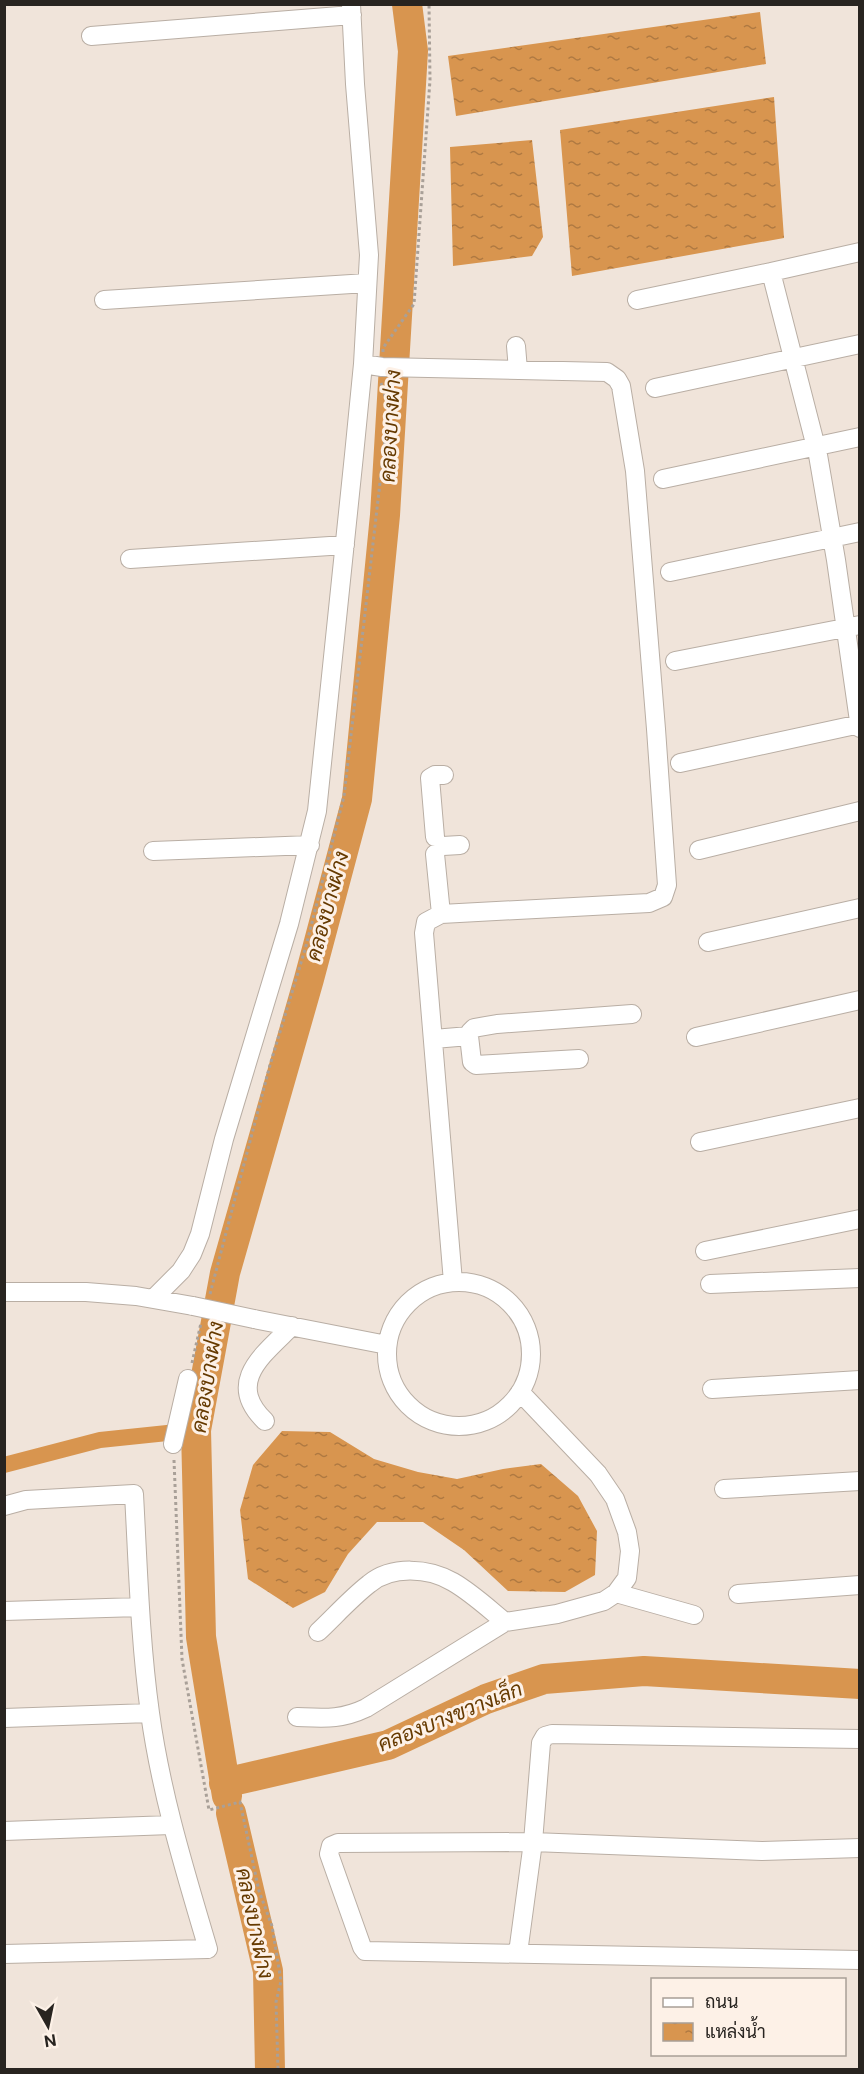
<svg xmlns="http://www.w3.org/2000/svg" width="864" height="2074" font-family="'Public Sans',Sarabun,sans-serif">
	<defs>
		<pattern id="water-ripples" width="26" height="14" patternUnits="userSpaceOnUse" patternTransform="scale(1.5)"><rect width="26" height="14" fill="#d8954f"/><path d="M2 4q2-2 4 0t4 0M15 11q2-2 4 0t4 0" fill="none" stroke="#af7941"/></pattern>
	</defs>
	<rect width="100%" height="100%" fill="#f0e4da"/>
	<path fill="url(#water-ripples)" d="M760 12 766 64 456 116 448 56Z
		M774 97 784 238 572 276 560 130Z
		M532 140 543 237 532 256 453 266 450 147Z
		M282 1431 330 1432 374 1459 418 1472 457 1479 503 1469 541 1464 578 1496 597 1531 595 1575 565 1592 508 1591 464 1550 423 1522H377L348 1554 325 1592 293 1608 248 1579 240 1510 253 1465Z"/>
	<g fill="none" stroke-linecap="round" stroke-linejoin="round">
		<path stroke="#d8954f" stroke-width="16" d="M4 1465 100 1440 196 1430"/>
		<path stroke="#d8954f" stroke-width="30" d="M224 1783 388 1745 486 1699 544 1679 644 1671 860 1684
			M227 1796 201 1637 196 1430 225 1273 309 979 357 799 385 515 413 51 407 4
			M231 1813 268 1971 270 2070"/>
		<g stroke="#b9aea4" stroke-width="20">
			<path id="minor" d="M91 36 352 15
				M860 252 771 272 818 455 836 560 860 728
				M104 300 367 283
				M637 300 771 272
				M516 346 518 370
				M363 364 382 367 607 372 617 379 621 386 635 471 656 729 667 885 663 897 649 903 441 914 426 922 424 933 453 1282
				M655 388 860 344
				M663 479 860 437
				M130 559 345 545
				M670 572 860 532
				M675 661 860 625
				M680 763 860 724
				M435 837 430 778 435 775H444
				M443 846 460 845
				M699 850 860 811
				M153 851 310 845
				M435 854 441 914
				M708 942 860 908
				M469 1036 472 1062 476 1065 579 1059
				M696 1037 860 1000
				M434 1039 469 1036 470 1032 474 1028 497 1024 632 1014
				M700 1142 860 1108
				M705 1251 860 1219
				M387 1354a72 72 0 1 1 144 0a72 72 0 1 1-144 0Z
				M710 1284 860 1278
				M4 1292H86L136 1296 193 1306
				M153 1299 181 1271 192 1254 200 1234 224 1139 289 924 317 811 354 455 363 364 369 255 355 84 351 4
				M254 1319 387 1345
				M712 1389 860 1380
				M265 1421C225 1382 263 1355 292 1326
				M173 1444 188 1379
				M724 1489 860 1481
				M4 1506 26 1500 134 1494C138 1567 140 1641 150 1713 161 1794 185 1871 208 1949L4 1954
				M616 1593 694 1615
				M738 1594 860 1585
				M4 1611 140 1607
				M318 1632C335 1616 351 1598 369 1584 392 1565 429 1568 453 1582 472 1593 489 1609 505 1622
				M297 1717C324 1718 341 1720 366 1708L505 1622 557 1614 604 1601 616 1593 627 1578 630 1551 627 1532 615 1499 598 1474 520 1392
				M4 1718 150 1713
				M4 1831 171 1825
				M860 1848 762 1851 533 1842 338 1843 331 1846 329 1854 362 1947 365 1951 860 1960
				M518 1953 533 1842 541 1743 545 1736 552 1734 860 1739"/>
		</g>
		<path stroke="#a9a098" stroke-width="3" stroke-dasharray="3 3" stroke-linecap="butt" d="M383 352V348L414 304 430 80 429 4
			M210 1294 270 1065 306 946 344 796 385 439 388 406 381 383
			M192 1363 201 1323
			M174 1460 182 1659 209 1810 240 1802 259 1891 272 1926 281 1981 276 2002 278 2070"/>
		<use href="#minor" stroke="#fff" stroke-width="18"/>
		<g stroke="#b9aea4" stroke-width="20" stroke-linecap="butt">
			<path id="minor-bridge" d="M193 1306 254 1319"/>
		</g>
		<use href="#minor-bridge" stroke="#fff" stroke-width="18"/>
	</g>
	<g text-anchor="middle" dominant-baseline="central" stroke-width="6" stroke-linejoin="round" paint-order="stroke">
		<g font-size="21" font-style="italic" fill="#663a00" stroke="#fdf1e7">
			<text transform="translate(390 426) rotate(-87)">คลองบางฝาง</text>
			<text transform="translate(327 906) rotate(-75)">คลองบางฝาง</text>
			<text transform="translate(207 1377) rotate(-81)">คลองบางฝาง</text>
			<text transform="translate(450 1716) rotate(-22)">คลองบางขวางเล็ก</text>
			<text transform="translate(255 1923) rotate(78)">คลองบางฝาง</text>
		</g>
	</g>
	<rect width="864" height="2074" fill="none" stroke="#282420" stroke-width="12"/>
	<rect x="651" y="1978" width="195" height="78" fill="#fdf1e7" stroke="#a89f97" stroke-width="1.5"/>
	<rect x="663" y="1998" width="30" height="9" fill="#ffffff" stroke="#a89f97" stroke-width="1.5"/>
	<text x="705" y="2008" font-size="18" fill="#282420">ถนน</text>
	<rect x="663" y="2023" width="30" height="18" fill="url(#water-ripples)" stroke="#a89f97" stroke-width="1.5"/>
	<text x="705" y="2038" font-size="18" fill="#282420">แหล่งน้ำ</text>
	<g transform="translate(48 2026) rotate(171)" stroke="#fdf1e7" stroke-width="4.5" paint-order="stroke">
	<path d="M0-4.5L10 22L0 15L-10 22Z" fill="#282420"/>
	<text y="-9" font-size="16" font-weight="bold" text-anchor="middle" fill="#282420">N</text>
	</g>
</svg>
